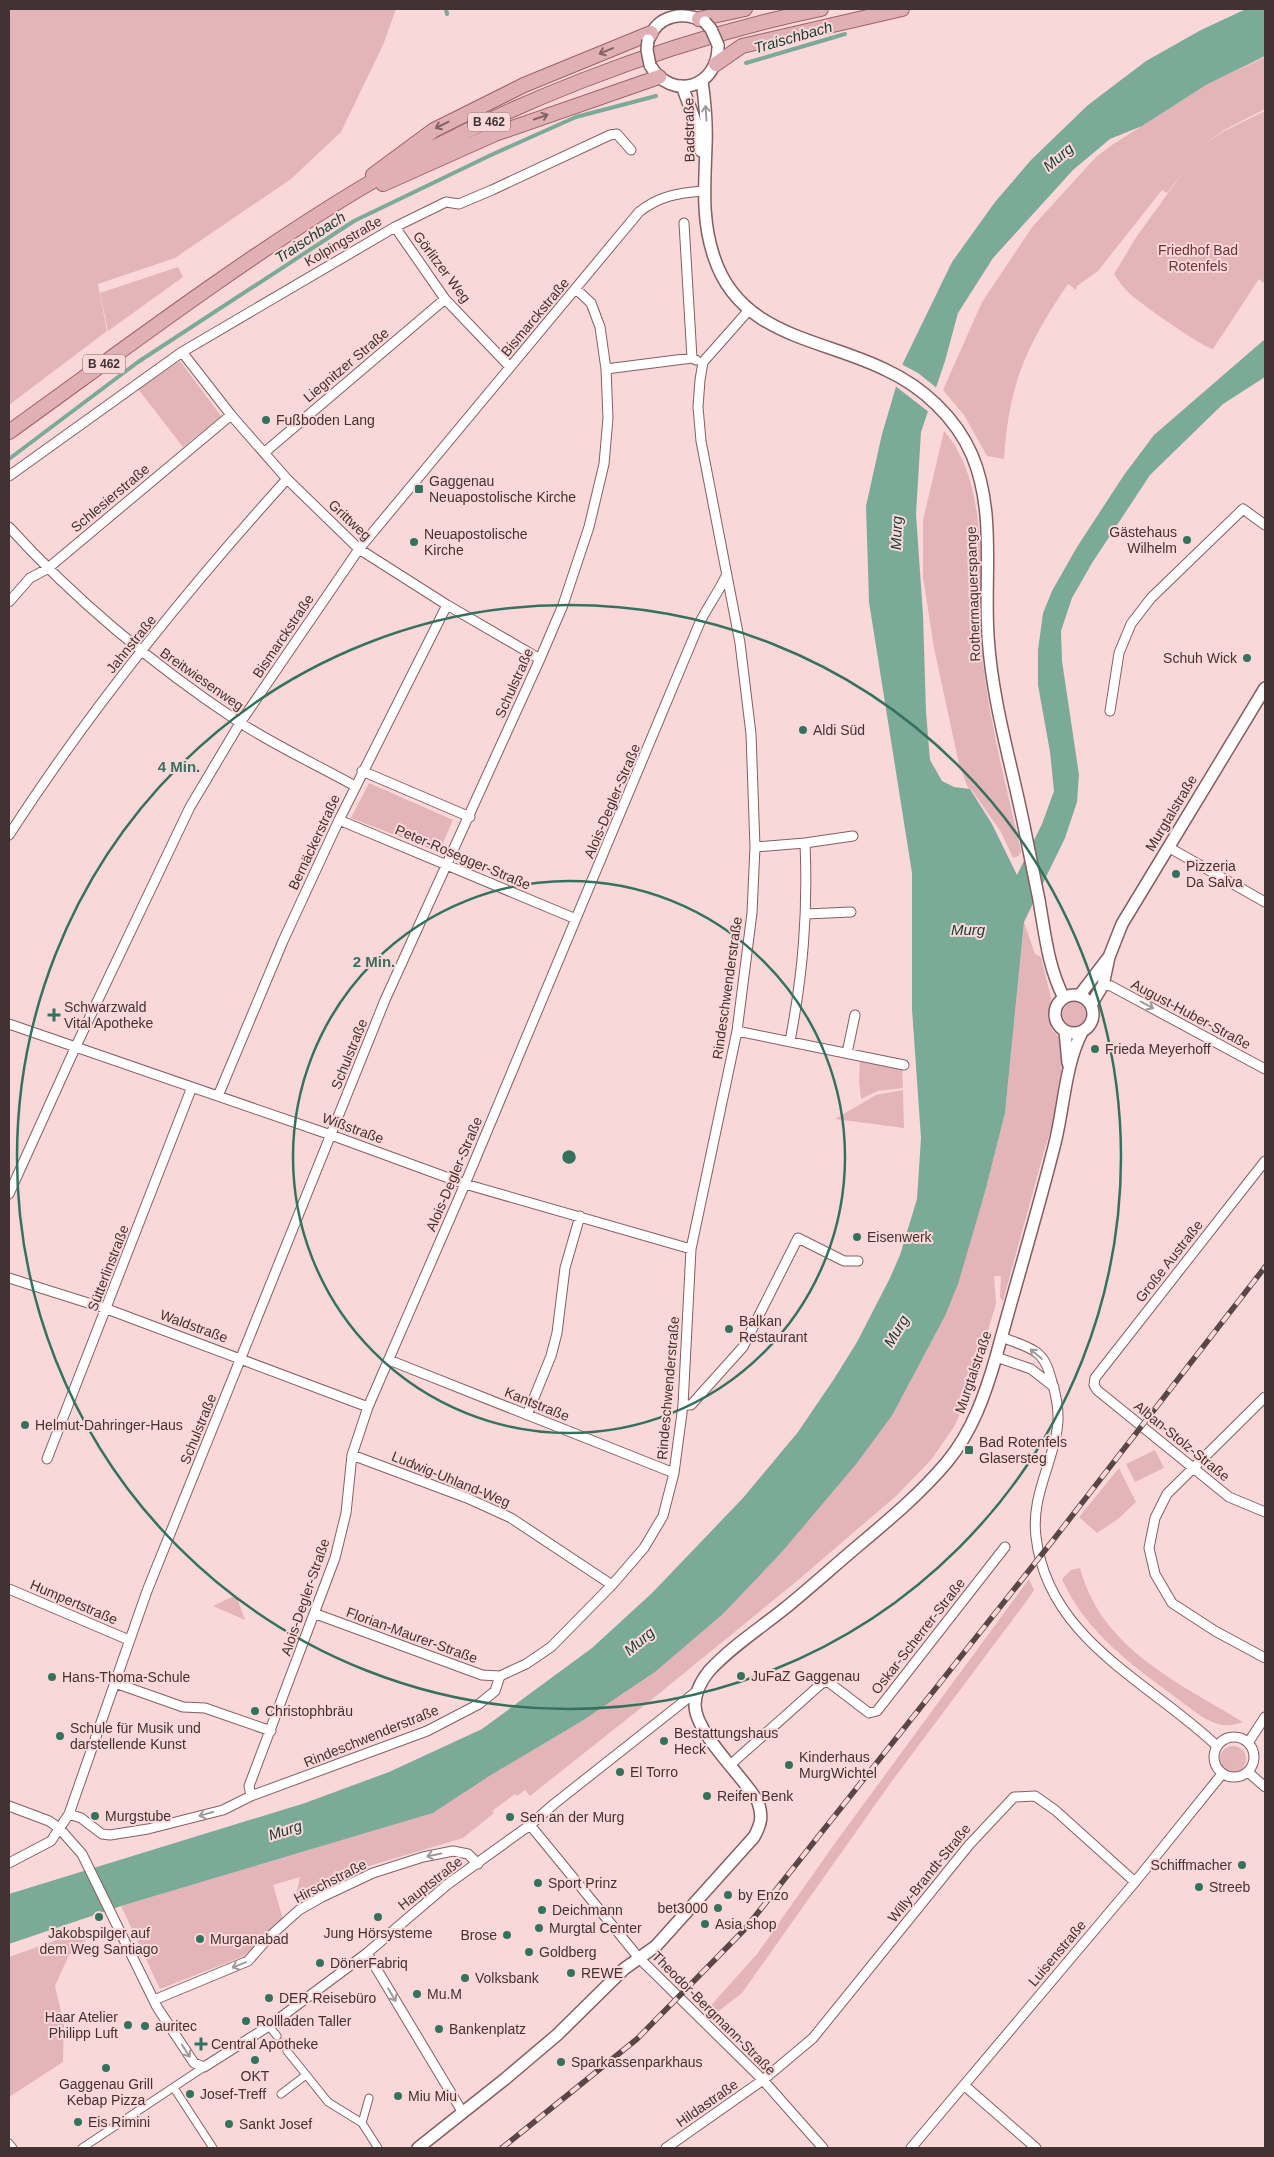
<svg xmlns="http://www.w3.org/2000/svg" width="1274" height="2157" font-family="Arial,sans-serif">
	<rect width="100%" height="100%" fill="#fad8d9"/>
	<path fill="#e3b5b8" d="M9 9H396L383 45 341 132 291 179 175 258 98 284 107 331 9 405Z
		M1265 57V109L1224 130 1205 144 1224 131 1265 111V284L1259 279 1213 349C1202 347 1138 302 1128 292 1123 287 1118 280 1114 274L1137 236 1184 171 1167 193 1162 190 1098 271 1077 286 1076 290 1068 284C1026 346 1009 384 1004 459L987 456 964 415 943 390 982 302 1033 226 1096 157 1112 145 1206 85Z
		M178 267 183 277 108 331 100 293Z
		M180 361 221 416 183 447 138 389Z
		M944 431C994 488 976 591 983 662 990 726 1007 789 1021 851L1019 856 1013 858 1001 832 971 789 968 788 959 764 934 648 923 577V520Z
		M369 783 453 820 439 852 351 818Z
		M1024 922 1035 954 1041 957 1051 998 1048 1017 1052 1030 1060 1038 1062 1061 1060 1102 1045 1148 1003 1301 1000 1297 1001 1276H994L996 1304 970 1390 954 1427 931 1460 896 1496 797 1581 656 1696 530 1796 525 1790 517 1796 515 1794 492 1811 494 1813 463 1838 359 1869 312 1892 303 1902 295 1899 300 1877 273 1885 283 1919 250 1951 244 1956 160 1989 121 1906 433 1813 491 1775 582 1721 655 1672 723 1614 781 1553 893 1414 945 1316 985 1192 1005 1113Z
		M1062 1014a12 12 0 1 1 24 0a12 12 0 1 1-24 0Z
		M860 1061 902 1068 903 1088 878 1091 861 1099 859 1080Z
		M903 1090 904 1128 835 1119 876 1095Z
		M1155 1450 1164 1468 1135 1482 1126 1464Z
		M1119 1468 1136 1502 1118 1519 1097 1533 1079 1517Z
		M1080 1568C1101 1648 1177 1682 1243 1722 1236 1724 1231 1726 1224 1725 1208 1724 1190 1708 1178 1699 1133 1666 1085 1632 1062 1579L1071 1570Z
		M1029 1579 1034 1590 1031 1595 892 1781 742 1993 711 2017 706 2011 757 1954 835 1843Z
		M236 1595 245 1620 213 1606Z
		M1220 1759a13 13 0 1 1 26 0a13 13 0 1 1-26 0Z
		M82 1931 87 1939 69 1955 55 1986 64 2024 63 2062 9 2097V1957Z"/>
	<path fill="#7baa98" d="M1246 9H1265V56L1206 85 1142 126 1110 139 1073 170 993 258 958 313 945 361 921 432 916 514 923 615 926 712 930 760 942 781 954 787 970 789 992 824 1017 875 1042 824 1054 791 1050 752 1038 685V650L1043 613 1052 591 1077 547 1124 475 1154 435 1265 339V377L1223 404 1150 475 1092 563 1072 598 1061 631 1062 661 1079 775 1077 802 1065 838 1024 922 1005 1113 985 1192 958 1284 945 1316 893 1414 857 1463 781 1553 723 1614 655 1672 582 1721 491 1775 433 1813 121 1906 9 1944V1894L305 1803 389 1772 482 1729 592 1648 652 1593 743 1498 798 1432 834 1379 857 1342 890 1278 900 1255 917 1199 921 1138 912 1009V873L869 602 866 506 882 434 903 363 952 262 995 202 1031 160 1088 105 1146 61 1201 30Z"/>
	<path fill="#fad8d9" d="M901 364 918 373 938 389 930 413 894 385Z"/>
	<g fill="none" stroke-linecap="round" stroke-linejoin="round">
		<path stroke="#7baa98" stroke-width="4" d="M446 9 447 14
			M746 63 845 34
			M9 459 138 362 354 221 491 155 576 117 656 96"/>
		<path stroke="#d5b7b8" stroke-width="7" stroke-dasharray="7 3.5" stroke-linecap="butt" d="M277 2036 287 2051"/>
		<g stroke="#835f62" stroke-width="9">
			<path id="pedestrian" d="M269 2026 277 2036
				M287 2051 328 2102 362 2123
				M174 2088 213 2148
				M281 2094 306 2075
				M369 2098 362 2123 378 2148
				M9 2143 13 2148
				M82 2148 204 2067"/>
		</g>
		<g stroke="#835f62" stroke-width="11">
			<path id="minor" d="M684 223 692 358
				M395 227 445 299 510 367
				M182 352 231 415 287 479 359 549 447 605 540 659
				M606 369 692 358 696 360
				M265 452 445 299
				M9 476 182 352 395 227 446 202 459 204 492 190 610 135 617 134 631 150
				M9 527C77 602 155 666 239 722 276 746 317 765 355 786
				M9 602 30 578 47 569 231 415
				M1110 711 1119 653 1131 624 1151 598 1243 509 1265 525
				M362 771 470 817
				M339 820 576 919
				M9 835C91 708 186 591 287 479
				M805 843 853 836
				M755 847 805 843C808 913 803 973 790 1041
				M1168 847 1265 902
				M806 914 851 912
				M1103 985 1111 986 1265 1069
				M9 1024 331 1135 465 1184 691 1249
				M737 1031 904 1065
				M847 1053 855 1015
				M218 1096 283 941 339 820 447 605
				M1265 1161 1095 1378 1094 1385 1097 1390 1229 1497 1265 1512
				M9 1194 76 1046 190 807 240 723 359 549 639 212C659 196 678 193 703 191
				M9 1278 107 1309 368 1407
				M1002 1337C1013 1342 1026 1345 1036 1352 1046 1359 1049 1371 1052 1382 1057 1398 1060 1413 1057 1430 1051 1467 1031 1498 1036 1537 1048 1640 1150 1682 1217 1746
				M996 1357 1031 1369 1054 1387
				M389 1360 674 1473
				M1265 1397 1167 1494 1155 1518 1149 1548 1155 1574 1172 1603 1215 1631 1265 1658
				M683 1405H691L743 1347 798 1238 844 1261H858
				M527 1415 551 1356 557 1333 565 1268 580 1216
				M352 1455 467 1498 511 1518 612 1585
				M47 1459 192 1087
				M9 1589 129 1640
				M316 1614 482 1675 500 1676 526 1664 551 1647 612 1585 644 1548 663 1516 674 1473 683 1405 691 1249 737 1031 752 913 755 847 751 734 740 643 701 441 698 407 700 380 703 362 749 310
				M115 1683 183 1707 205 1708 271 1731
				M1214 1757a20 20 0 1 1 40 0a20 20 0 1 1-40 0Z
				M1248 1743 1265 1717
				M730 1765 821 1684 827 1681 869 1713 877 1711 1005 1547
				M1248 1772 1265 1787
				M251 1796 249 1786 335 1558 346 1513 352 1455 368 1407 465 1184 700 622C708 606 718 593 726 576
				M9 1806 49 1821 59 1828 82 1854 157 2007 194 2063 204 2067 269 2026 367 1953 448 1884 530 1825 554 1804 697 1691
				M69 1814 81 1818 102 1834 110 1835 148 1829 223 1810 251 1796 427 1731 479 1704 495 1691 500 1676
				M530 1825 639 1958 763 2080 823 2148
				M9 1863 51 1841 69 1814 147 1591 385 1000 540 659 563 605 589 527 604 464 608 418 606 369 600 327 591 303 576 289
				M367 1953 463 2113
				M154 2000 248 1961 269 1937 299 1910 322 1897 373 1873 423 1857 453 1851 468 1854 478 1864
				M965 2086 1036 2148
				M666 2148 763 2080 813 2038 969 1845 1014 1797 1035 1796 1055 1810 1135 1882
				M911 2148 1135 1882 1222 1774"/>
		</g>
		<g stroke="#835f62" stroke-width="14">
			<path id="tertiary" d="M649 39C658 14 684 11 705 22
				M650 65C671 102 719 88 718 45
				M702 81C705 102 707 123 706 145 705 183 701 219 714 257 740 337 822 338 886 370 923 387 956 418 972 455 996 512 984 576 988 636 992 701 1011 762 1024 826 1029 851 1034 875 1039 900 1045 934 1048 967 1064 998
				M682 86 694 118 701 151
				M1055 1014a19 19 0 1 1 38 0a19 19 0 1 1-38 0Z
				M1079 996 1108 958
				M1091 1005 1103 985 1109 957 1122 924 1265 688
				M1065 1031 1068 1063
				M418 2148 505 2079 557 2035 624 1969 656 1946 754 1837C761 1824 763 1817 758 1802 744 1777 695 1733 695 1705 695 1693 701 1681 709 1671 731 1647 759 1629 784 1609 810 1588 834 1566 859 1545 890 1519 921 1493 947 1462 972 1432 985 1395 996 1357 1015 1286 1037 1215 1055 1143 1064 1107 1065 1065 1082 1032"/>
		</g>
		<g stroke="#9c6267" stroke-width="16">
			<path id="primary" d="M699 19 745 9
				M716 64 742 46 902 9
				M373 175 434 130 524 85 651 33
				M383 184 495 134 659 77
				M9 432C123 350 236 264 356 191 493 108 665 41 821 9"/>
		</g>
		<use href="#pedestrian" stroke="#fff" stroke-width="7"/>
		<use href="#minor" stroke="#fff" stroke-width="9"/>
		<use href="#tertiary" stroke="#fff" stroke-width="11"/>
		<use href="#primary" stroke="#e0b0b5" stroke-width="14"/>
		<g stroke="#594647" stroke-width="5.5">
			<path id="rail" d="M502 2148 637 2039 745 1929 1054 1539 1265 1267"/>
		</g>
		<use href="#rail" stroke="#fad8d9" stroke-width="4" stroke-dasharray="11" stroke-linecap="butt"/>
		<g stroke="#835f62" stroke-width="14" stroke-linecap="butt">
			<path id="tertiary-bridge" d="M705 22 711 29 718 45
				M648 40 647 50 650 65"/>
		</g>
		<use href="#tertiary-bridge" stroke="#fff" stroke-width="11"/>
	</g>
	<defs><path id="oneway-shaft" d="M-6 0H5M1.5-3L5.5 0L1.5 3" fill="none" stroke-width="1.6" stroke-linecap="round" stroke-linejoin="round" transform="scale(1.25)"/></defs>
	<g stroke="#826467">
		<use href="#oneway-shaft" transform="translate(606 51) rotate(157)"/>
		<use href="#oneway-shaft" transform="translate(541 117) rotate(-19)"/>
		<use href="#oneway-shaft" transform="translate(442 125) rotate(154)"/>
	</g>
	<g stroke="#a19899">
		<use href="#oneway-shaft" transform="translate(706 113) rotate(-94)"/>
		<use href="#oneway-shaft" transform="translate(1147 1005) rotate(28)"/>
		<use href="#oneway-shaft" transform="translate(1036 1354) rotate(-140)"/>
		<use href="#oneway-shaft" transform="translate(206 1814) rotate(165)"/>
		<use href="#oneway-shaft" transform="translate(434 1855) rotate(169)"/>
		<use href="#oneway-shaft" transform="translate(239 1965) rotate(158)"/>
		<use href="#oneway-shaft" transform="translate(392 1995) rotate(59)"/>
		<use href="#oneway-shaft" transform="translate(186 2051) rotate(57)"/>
	</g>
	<g fill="none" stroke="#35725e" stroke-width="2.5">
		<circle cx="569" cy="1157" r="276"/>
		<circle cx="569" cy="1157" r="552"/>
	</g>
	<g fill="#35725e" stroke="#fad8d9" stroke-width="2">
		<circle cx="266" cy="420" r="5"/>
		<rect x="414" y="484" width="10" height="10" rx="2.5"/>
		<circle cx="1187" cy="540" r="5"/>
		<circle cx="414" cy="542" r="5"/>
		<circle cx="1247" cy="658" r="5"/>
		<circle cx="803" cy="730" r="5"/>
		<circle cx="1176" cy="874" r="5"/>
		<path d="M51.5 1007.5h5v5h5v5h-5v5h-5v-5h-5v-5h5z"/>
		<circle cx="1095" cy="1049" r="5"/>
		<circle cx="857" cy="1237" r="5"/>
		<circle cx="729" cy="1329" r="5"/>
		<circle cx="25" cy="1425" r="5"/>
		<rect x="964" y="1445" width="10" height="10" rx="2.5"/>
		<circle cx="741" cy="1676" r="5"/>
		<circle cx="52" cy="1677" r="5"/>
		<circle cx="255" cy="1711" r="5"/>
		<circle cx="60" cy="1736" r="5"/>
		<circle cx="664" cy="1741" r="5"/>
		<circle cx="789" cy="1765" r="5"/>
		<circle cx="620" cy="1772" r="5"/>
		<circle cx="707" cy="1796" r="5"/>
		<circle cx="95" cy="1816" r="5"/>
		<circle cx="510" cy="1817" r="5"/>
		<circle cx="1242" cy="1865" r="5"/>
		<circle cx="538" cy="1883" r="5"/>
		<circle cx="1199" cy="1887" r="5"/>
		<circle cx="728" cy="1895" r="5"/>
		<circle cx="718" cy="1908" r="5"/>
		<circle cx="542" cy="1910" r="5"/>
		<circle cx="99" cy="1917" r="5"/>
		<circle cx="378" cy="1917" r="5"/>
		<circle cx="705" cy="1924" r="5"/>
		<circle cx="539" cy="1928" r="5"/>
		<circle cx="507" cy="1935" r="5"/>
		<circle cx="200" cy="1939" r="5"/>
		<circle cx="529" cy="1952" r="5"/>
		<circle cx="320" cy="1963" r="5"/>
		<circle cx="571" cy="1973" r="5"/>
		<circle cx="465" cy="1978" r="5"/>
		<circle cx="417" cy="1994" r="5"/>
		<circle cx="269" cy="1998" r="5"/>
		<circle cx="246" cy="2021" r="5"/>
		<circle cx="128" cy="2025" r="5"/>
		<circle cx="145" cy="2026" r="5"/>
		<circle cx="439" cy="2029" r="5"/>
		<path d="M198.5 2036.5h5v5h5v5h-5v5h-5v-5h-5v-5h5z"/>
		<circle cx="255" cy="2060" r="5"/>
		<circle cx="561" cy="2062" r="5"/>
		<circle cx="106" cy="2068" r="5"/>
		<circle cx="190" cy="2094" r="5"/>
		<circle cx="398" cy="2096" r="5"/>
		<circle cx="78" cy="2122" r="5"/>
		<circle cx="229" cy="2124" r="5"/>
	</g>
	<g text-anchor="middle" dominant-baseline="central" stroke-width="4" stroke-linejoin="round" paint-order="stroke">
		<g fill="#fad8d9" stroke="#7a6465" stroke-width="1">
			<rect x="468" y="112.5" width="42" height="19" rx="4"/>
			<rect x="83" y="354.5" width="42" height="19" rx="4"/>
		</g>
		<g font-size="12" font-weight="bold" fill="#433233">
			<text x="489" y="122">B 462</text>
			<text x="104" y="364">B 462</text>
		</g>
		<g font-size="14" fill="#433233" stroke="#fad8d9">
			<text transform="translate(689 130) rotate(-91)">Badstraße</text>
			<text transform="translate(343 241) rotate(-30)">Kolpingstraße</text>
			<text transform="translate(442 267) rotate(53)">Görlitzer Weg</text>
			<text transform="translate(535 317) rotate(-50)">Bismarckstraße</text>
			<text transform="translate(346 365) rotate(-40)">Liegnitzer Straße</text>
			<text transform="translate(110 498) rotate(-40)">Schlesierstraße</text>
			<text transform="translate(350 520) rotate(43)">Grittweg</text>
			<text transform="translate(973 594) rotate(-92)">Rothermaquerspange</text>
			<text transform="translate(283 636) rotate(-56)">Bismarckstraße</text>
			<text transform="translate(131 644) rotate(-51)">Jahnstraße</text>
			<text transform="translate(202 679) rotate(35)">Breitwiesenweg</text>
			<text transform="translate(514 683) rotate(-66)">Schulstraße</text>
			<text transform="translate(612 801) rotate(-67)">Alois-Degler-Straße</text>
			<text transform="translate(1171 813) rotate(-59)">Murgtalstraße</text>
			<text transform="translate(314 842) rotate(-65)">Bernäckerstraße</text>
			<text transform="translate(463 857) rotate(23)">Peter-Rosegger-Straße</text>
			<text transform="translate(727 988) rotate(-82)">Rindeschwenderstraße</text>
			<text transform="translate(1191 1014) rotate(28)">August-Huber-Straße</text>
			<text transform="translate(349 1054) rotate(-68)">Schulstraße</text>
			<text transform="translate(353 1128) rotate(20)">Wißstraße</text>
			<text transform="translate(454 1174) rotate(-67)">Alois-Degler-Straße</text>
			<text transform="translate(1169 1261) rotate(-52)">Große Austraße</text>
			<text transform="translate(108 1268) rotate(-69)">Sütterlinstraße</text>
			<text transform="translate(194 1326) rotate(20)">Waldstraße</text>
			<text transform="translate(973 1372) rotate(-71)">Murgtalstraße</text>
			<text transform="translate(668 1388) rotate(-85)">Rindeschwenderstraße</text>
			<text transform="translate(537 1404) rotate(22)">Kantstraße</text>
			<text transform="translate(198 1429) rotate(-68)">Schulstraße</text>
			<text transform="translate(1182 1441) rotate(39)">Alban-Stolz-Straße</text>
			<text transform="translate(451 1479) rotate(22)">Ludwig-Uhland-Weg</text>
			<text transform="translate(305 1597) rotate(-71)">Alois-Degler-Straße</text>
			<text transform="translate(74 1602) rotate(23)">Humpertstraße</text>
			<text transform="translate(412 1635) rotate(20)">Florian-Maurer-Straße</text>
			<text transform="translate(918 1636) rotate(-52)">Oskar-Scherrer-Straße</text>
			<text transform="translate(371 1736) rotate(-22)">Rindeschwenderstraße</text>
			<text transform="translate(929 1873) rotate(-51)">Willy-Brandt-Straße</text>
			<text transform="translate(330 1881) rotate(-27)">Hirschstraße</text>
			<text transform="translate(430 1883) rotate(-38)">Hauptstraße</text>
			<text transform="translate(1057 1953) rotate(-50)">Luisenstraße</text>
			<text transform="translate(714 2013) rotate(45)">Theodor-Bergmann-Straße</text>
			<text transform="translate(707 2103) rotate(-35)">Hildastraße</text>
		</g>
		<g font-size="14" fill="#6f3239" stroke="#fad8d9">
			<text x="1198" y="250">Friedhof Bad<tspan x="1198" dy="16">Rotenfels</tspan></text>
		</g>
		<g font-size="14" fill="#433233" stroke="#fad8d9" text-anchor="start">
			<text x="276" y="420">Fußboden Lang</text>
			<text x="429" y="481">Gaggenau<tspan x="429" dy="16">Neuapostolische Kirche</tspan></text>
			<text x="1177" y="532" text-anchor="end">Gästehaus<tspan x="1177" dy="16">Wilhelm</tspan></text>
			<text x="424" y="534">Neuapostolische<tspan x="424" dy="16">Kirche</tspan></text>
			<text x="1237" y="658" text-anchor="end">Schuh Wick</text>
			<text x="813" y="730">Aldi Süd</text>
			<text x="1186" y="866">Pizzeria<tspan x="1186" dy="16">Da Salva</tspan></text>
			<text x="64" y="1007">Schwarzwald<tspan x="64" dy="16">Vital Apotheke</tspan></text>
			<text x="1105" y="1049">Frieda Meyerhoff</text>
			<text x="867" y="1237">Eisenwerk</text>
			<text x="739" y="1321">Balkan<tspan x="739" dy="16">Restaurant</tspan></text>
			<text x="35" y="1425">Helmut-Dahringer-Haus</text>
			<text x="979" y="1442">Bad Rotenfels<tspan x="979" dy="16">Glasersteg</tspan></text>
			<text x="751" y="1676">JuFaZ Gaggenau</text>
			<text x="62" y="1677">Hans-Thoma-Schule</text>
			<text x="265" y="1711">Christophbräu</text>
			<text x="70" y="1728">Schule für Musik und<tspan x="70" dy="16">darstellende Kunst</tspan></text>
			<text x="674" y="1733">Bestattungshaus<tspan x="674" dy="16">Heck</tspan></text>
			<text x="799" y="1757">Kinderhaus<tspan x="799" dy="16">MurgWichtel</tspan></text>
			<text x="630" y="1772">El Torro</text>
			<text x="717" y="1796">Reifen Benk</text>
			<text x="105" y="1816">Murgstube</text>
			<text x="520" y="1817">Sen an der Murg</text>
			<text x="1232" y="1865" text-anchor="end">Schiffmacher</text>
			<text x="548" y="1883">Sport Prinz</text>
			<text x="1209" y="1887">Streeb</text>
			<text x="738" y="1895">by Enzo</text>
			<text x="708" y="1908" text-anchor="end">bet3000</text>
			<text x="552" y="1910">Deichmann</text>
			<text x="715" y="1924">Asia shop</text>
			<text x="549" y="1928">Murgtal Center</text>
			<text x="99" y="1933" text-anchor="middle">Jakobspilger auf<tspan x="99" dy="16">dem Weg Santiago</tspan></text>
			<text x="378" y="1933" text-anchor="middle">Jung Hörsysteme</text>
			<text x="497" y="1935" text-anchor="end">Brose</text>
			<text x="210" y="1939">Murganabad</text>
			<text x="539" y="1952">Goldberg</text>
			<text x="330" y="1963">DönerFabriq</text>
			<text x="581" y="1973">REWE</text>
			<text x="475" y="1978">Volksbank</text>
			<text x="427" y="1994">Mu.M</text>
			<text x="279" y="1998">DER Reisebüro</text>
			<text x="118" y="2017" text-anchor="end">Haar Atelier<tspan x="118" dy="16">Philipp Luft</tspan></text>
			<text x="256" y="2021">Rollladen Taller</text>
			<text x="155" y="2026">auritec</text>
			<text x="449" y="2029">Bankenplatz</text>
			<text x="211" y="2044">Central Apotheke</text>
			<text x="571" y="2062">Sparkassenparkhaus</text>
			<text x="255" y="2076" text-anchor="middle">OKT</text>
			<text x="106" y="2084" text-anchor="middle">Gaggenau Grill<tspan x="106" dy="16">Kebap Pizza</tspan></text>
			<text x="200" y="2094">Josef-Treff</text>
			<text x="408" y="2096">Miu Miu</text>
			<text x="88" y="2122">Eis Rimini</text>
			<text x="239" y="2124">Sankt Josef</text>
		</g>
		<g font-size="15" font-style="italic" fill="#174033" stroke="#fad8d9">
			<text transform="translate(793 37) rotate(-16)">Traischbach</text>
			<text transform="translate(1058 157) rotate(-40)">Murg</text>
			<text transform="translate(310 237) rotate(-33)">Traischbach</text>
			<text transform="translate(896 533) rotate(-88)">Murg</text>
			<text x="968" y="929">Murg</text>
			<text transform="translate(896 1331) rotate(-59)">Murg</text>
			<text transform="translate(639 1641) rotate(-40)">Murg</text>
			<text transform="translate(285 1830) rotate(-18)">Murg</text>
		</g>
	</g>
	<circle cx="569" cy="1157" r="8" fill="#35725e" stroke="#fad8d9" stroke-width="2.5"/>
	<g font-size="15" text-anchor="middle" font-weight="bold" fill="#35725e" stroke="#fad8d9" stroke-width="4" stroke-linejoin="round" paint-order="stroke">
		<text x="179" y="772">4 Min.</text>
		<text x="374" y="967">2 Min.</text>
	</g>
	<rect width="1274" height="2157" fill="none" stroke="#433233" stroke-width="20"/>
</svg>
